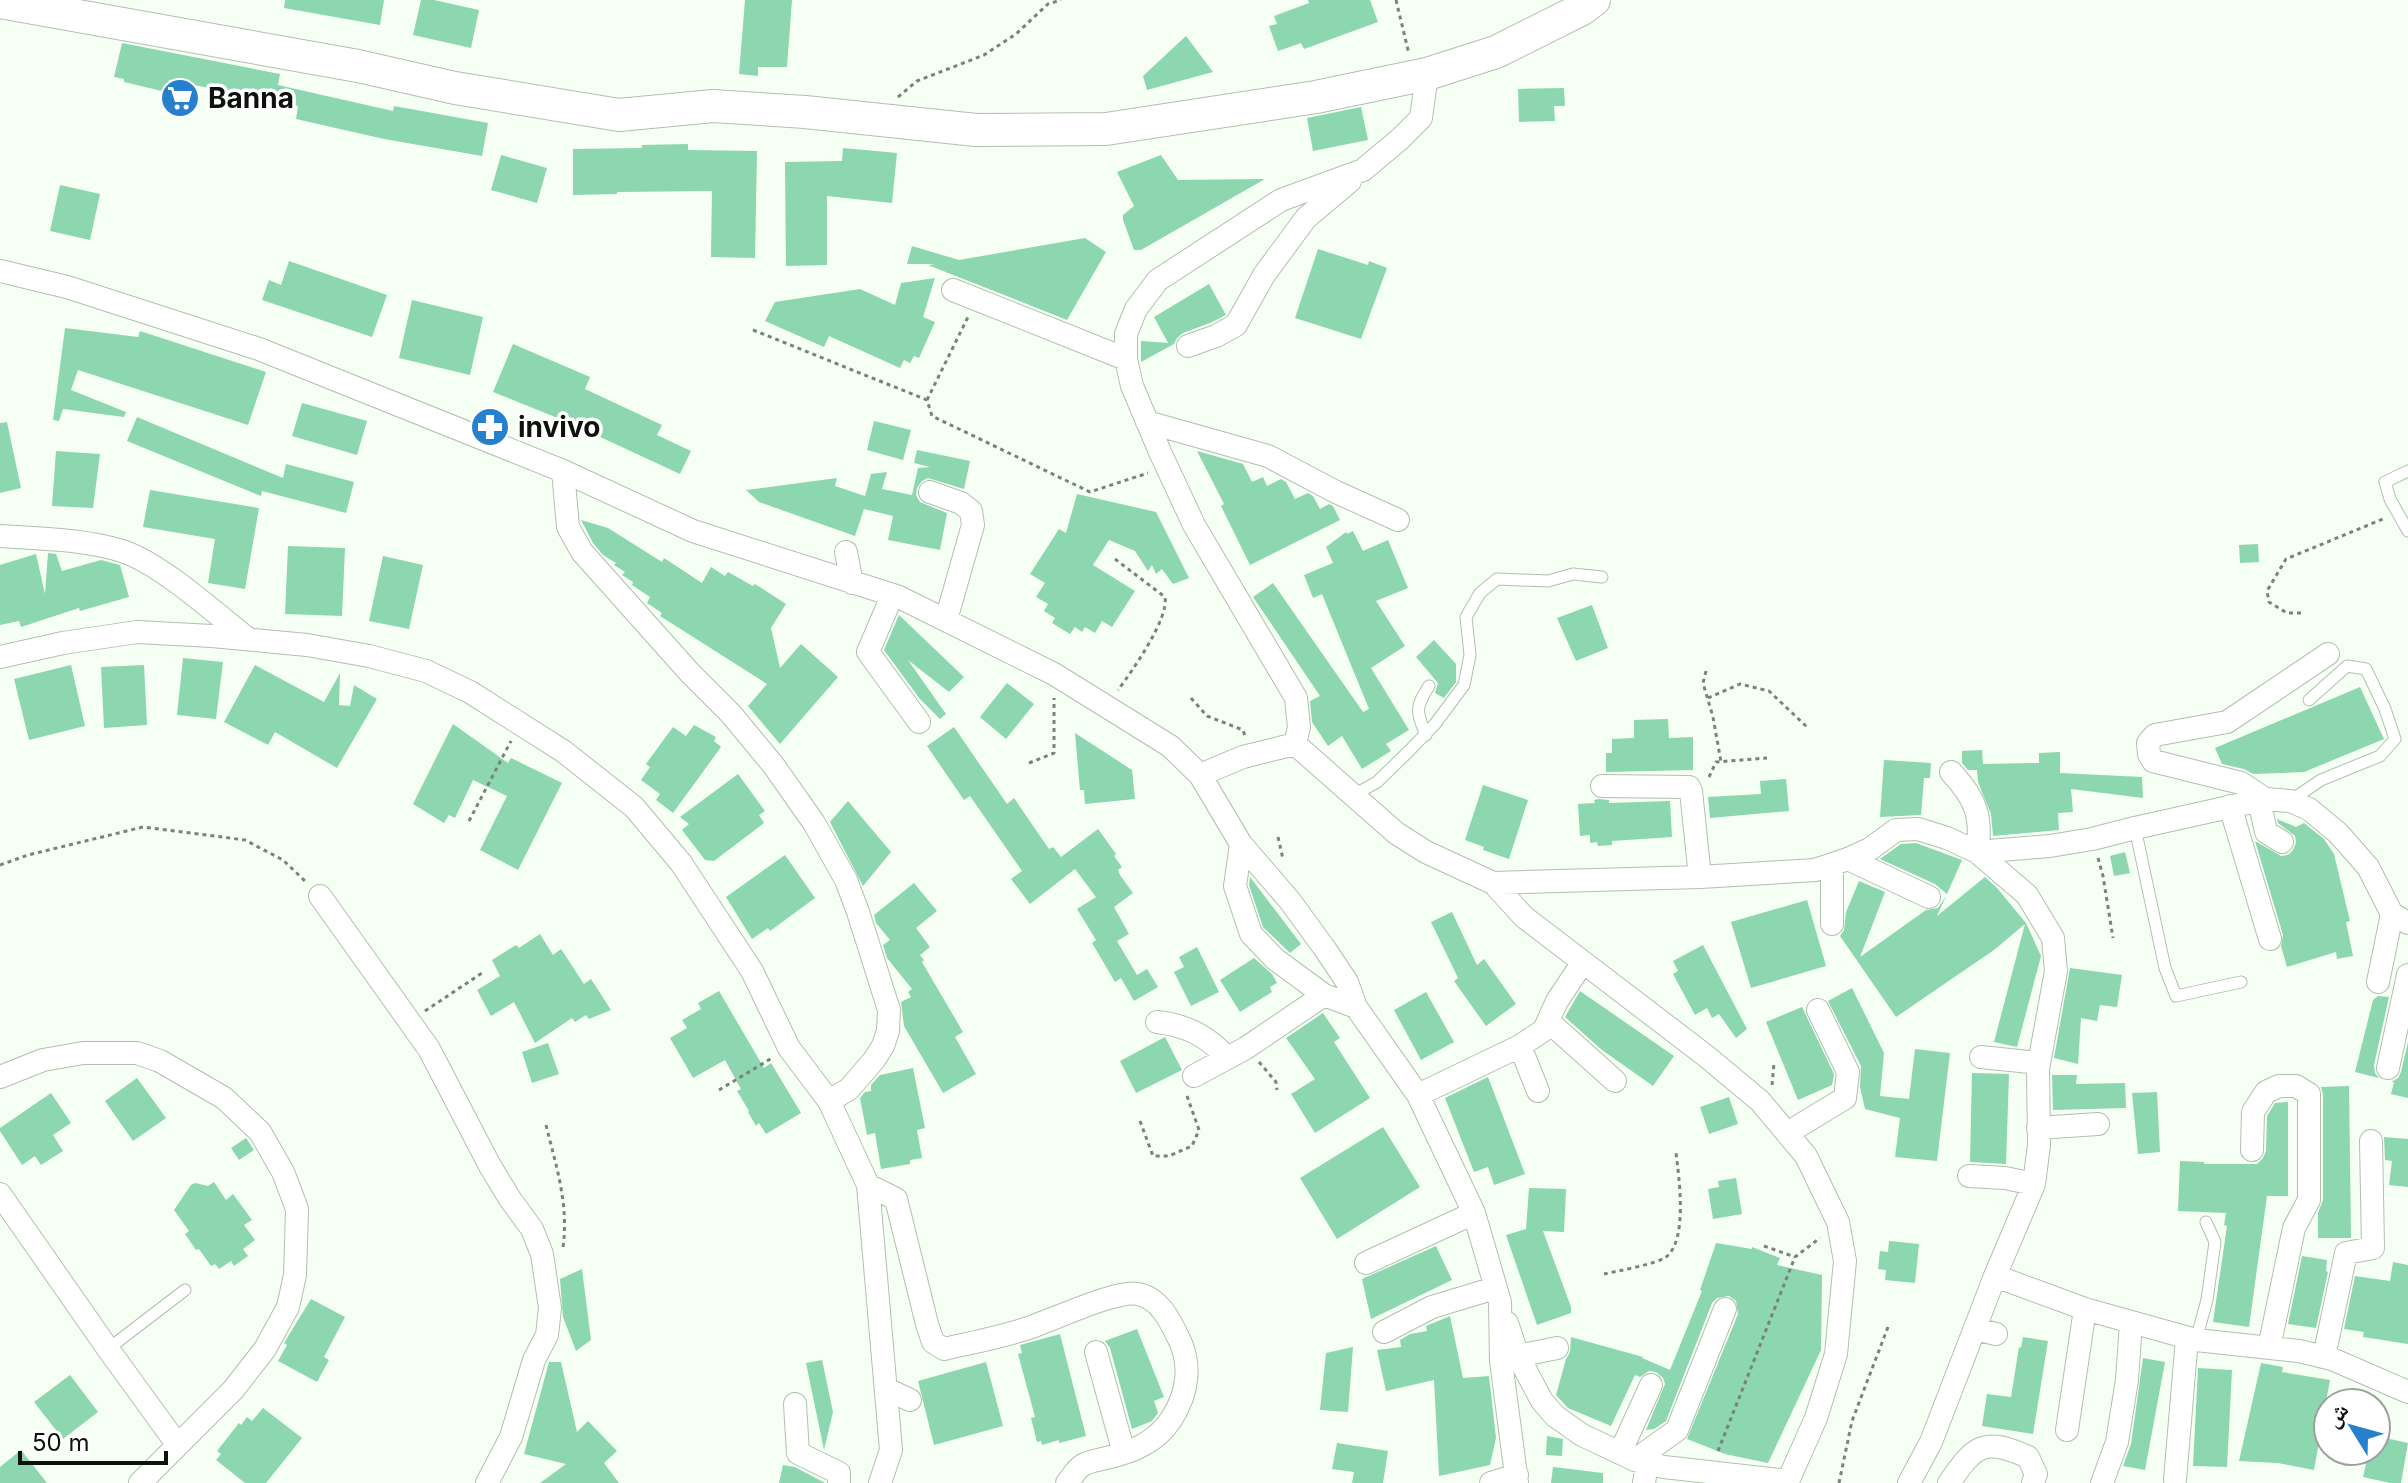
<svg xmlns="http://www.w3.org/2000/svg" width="2408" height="1483" font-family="Inter,'Noto Naskh Arabic',sans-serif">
	<rect width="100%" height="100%" fill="#f5fff3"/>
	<path fill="#8cd6b0" d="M285 0H384L380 25 284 8Z
		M421 0H434L479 10 471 48 413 35Z
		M745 0H792L787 67H758V76L739 74Z
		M1308 0H1370L1378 22 1304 49 1301 43 1278 51 1269 26 1277 24 1274 16 1309 3Z
		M1186 36 1213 72 1147 90 1143 76Z
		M122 43 280 74 278 85 393 111 394 106 488 123 482 156 384 139 296 119 298 106 169 80 166 92 124 82V79L114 77Z
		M1564 88 1565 106H1554L1555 121 1519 122 1518 89Z
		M1361 107 1368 140 1313 151 1307 118Z
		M688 144V150L757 151 755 258 711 257 712 191 617 192V194L573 195V149L642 148V145Z
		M843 148 897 153 892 203 827 196V265L786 266 785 162 842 161Z
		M501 155 547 168 537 203 491 190Z
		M1161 155 1178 180 1265 179 1141 250H1134L1123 220V215L1134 206 1117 172Z
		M60 185 100 194 90 240 50 231Z
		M1085 238 1106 252 1067 320 928 265 936 264H907L912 246 959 260Z
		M1318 249 1368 265 1369 261 1387 268 1361 339 1295 318Z
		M289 261 387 295 372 337 262 300 269 280 281 285Z
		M935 278 923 317 935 322 919 358 914 356 910 363 904 360 900 368 829 336 824 347 765 321 775 302 860 289 895 305 901 283Z
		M1209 284 1226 315 1210 323 1183 333 1177 338 1174 344 1141 362V341L1168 343 1154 317Z
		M412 300 483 317 470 375 399 358Z
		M65 328 138 337 140 331 266 372 248 425 78 370 71 390 126 412 124 417 63 409 59 421 53 420Z
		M513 344 590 377 585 389 662 425 657 435 691 451 680 474 570 423 493 392Z
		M302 403 367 421 357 455 292 436Z
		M137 417 283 478 286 464 354 482 346 513 262 491 261 496 127 441Z
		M874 421 911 430 903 460 867 450Z
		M7 422 21 488 0 493V423Z
		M917 450 970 461 964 489 928 478 922 481 917 488 916 495 920 502 947 513 940 550 888 540 893 516 864 509 855 536 759 502 746 490 837 478 835 486 865 496 871 474 887 472 882 489 912 495 918 468 930 467 914 463Z
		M56 451 100 454 93 508 52 506Z
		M1197 451 1243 464 1252 482 1263 477 1267 486 1281 479 1286 482 1295 499 1308 493 1313 496 1320 509 1329 504 1333 506 1340 520 1250 565 1221 506 1224 504Z
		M150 490 259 508 245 589 208 583 215 539 143 527Z
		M1077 494 1156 512 1189 578 1173 584 1162 569 1156 574 1152 565 1148 571 1135 551 1109 540 1093 565 1135 591 1112 627 1102 621 1095 633 1085 627 1082 632 1075 627 1070 634 1052 623 1055 618 1044 611 1048 604 1036 597 1045 583 1030 574 1059 529 1066 533Z
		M581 520 608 528 662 562 664 558 702 583 711 567 725 576 728 572 753 586 755 584 786 604 771 628 780 668 801 644 838 677 780 744 748 706 767 684 660 616 662 613 647 603 650 597 632 585 633 582 622 575 625 572 614 565 616 563 603 555 593 543Z
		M1353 531 1363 551 1388 540 1408 588 1376 601 1405 646 1371 668 1409 730 1386 744 1391 751 1362 769 1342 736 1328 746 1312 722 1310 701 1320 696 1253 597 1273 583 1363 712 1369 709 1322 594 1313 598 1304 575 1333 563 1326 547 1346 532 1347 534Z
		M2258 544 2259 562 2240 563 2239 545Z
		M288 546 345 548 342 616 285 614Z
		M48 553 56 554 62 571 101 560 120 565 129 597 80 611 79 608 21 627 19 621 0 625V565L36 554 45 594Z
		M383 556 423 565 409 629 369 621Z
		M1592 605 1608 648 1576 661 1557 618Z
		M899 615 964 677 949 692 908 660 946 714 940 719 920 699 884 650Z
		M1434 640 1456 664V682L1444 698 1435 693 1438 683 1416 657Z
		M183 658 223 662 216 719 177 715Z
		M71 665 85 726 29 740 14 679Z
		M144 665 147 725 104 728 101 667Z
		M255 665 324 702 340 673 339 705 350 706 354 685 377 699 337 768 275 732 268 745 224 722Z
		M1007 683 1034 704 1006 739 980 717Z
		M2360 687 2384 739 2304 772 2253 774 2244 769 2222 764 2215 748Z
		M1668 719 1669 738 1693 737V770L1606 772V753H1612V739L1634 738V720Z
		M453 724 508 763 511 758 562 783 518 870 480 850 507 796 473 780 455 818 449 815 444 823 413 804Z
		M694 725 716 737 714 741 721 747 673 813 656 800 660 794 641 780 650 767 646 764 673 727 686 736Z
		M954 727 1007 804 1014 798 1049 849 1053 847 1061 857 1098 829 1116 854 1114 856 1122 867 1118 870 1120 875 1133 893 1114 907 1129 934 1117 941 1137 975 1147 969 1158 987 1134 1001 1121 978 1115 982 1092 943 1096 940 1077 909 1096 897 1075 869 1030 904 1011 879 1022 871 970 796 964 800 927 746Z
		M1075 733 1132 770 1135 799 1085 804 1084 790H1080Z
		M1982 750 1983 764 2039 763V753L2060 752V773L2142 777 2143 798 2071 789 2073 812 2058 813 2059 830 1993 836 1991 814 1978 782 1977 770H1968L1962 763V751Z
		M1884 760 1931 763 1930 778H1924L1921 815 1880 817Z
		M738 774 765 811 759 815 764 823 714 861 705 860 682 830 689 824 680 817Z
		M1786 779 1789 811 1710 818 1708 797 1761 794 1760 781Z
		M1483 785 1528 800 1509 859 1483 850 1484 847 1465 840Z
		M1599 799 1609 800V803L1670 801 1672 837 1612 841V845L1598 846 1597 842 1590 843V835L1580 836 1578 804 1595 803 1594 800Z
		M848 801 891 852 863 886 830 822Z
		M2277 819 2296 827 2304 823 2324 839 2334 854 2350 921 2346 922 2353 956 2337 959 2336 952 2287 967 2281 946 2283 935 2255 841 2281 856 2288 855 2293 850 2296 843 2295 836 2278 823Z
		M1916 843 1962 860 1947 894 1935 884 1880 859 1901 844Z
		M2125 852 2130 873 2114 876 2110 856Z
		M785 855 815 898 770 931 768 928 752 939 726 897Z
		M1250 877 1301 944 1290 953 1263 927 1249 885Z
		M1985 877 1997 888 2026 923 2041 956 2017 1047 1994 1042 2025 924 1994 950 1896 1017 1840 936 1844 930 1846 912 1859 881 1885 892 1860 957 1926 910 1938 908 1946 896 1937 916Z
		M914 883 937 911 916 928 930 947 920 955 924 960 922 962 963 1032 955 1037 976 1074 943 1093 904 1026 901 1002 911 997 908 992 912 989 887 958 883 945 890 940 876 923 874 915Z
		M1807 900 1826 966 1751 988 1731 922Z
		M1452 912 1477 965 1484 959 1516 1004 1486 1026 1454 981 1458 978 1431 922Z
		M540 934 553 955 561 949 584 984 591 979 611 1010 589 1019 586 1015 575 1022 572 1018 535 1043 514 1002 491 1016 477 990 500 976 492 960 516 945 519 948Z
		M1703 945 1747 1029 1736 1038 1719 1014 1712 1018 1707 1008 1695 1015 1673 974 1678 971 1673 961Z
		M1197 947 1219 992 1191 1006 1174 972 1184 967 1179 957Z
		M1254 958 1272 974 1277 983 1270 987 1272 992 1240 1012 1220 980Z
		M2070 968 2122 975 2117 1007 2100 1005 2097 1021 2081 1018 2078 1064 2054 1058Z
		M1852 988 1884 1053 1880 1096 1909 1099 1915 1049 1950 1053 1937 1161 1895 1157 1900 1118 1865 1109 1860 1087 1861 1066 1828 1001Z
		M719 991 764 1068 771 1063 801 1113 766 1134 759 1123 756 1126 748 1112 749 1111 737 1091 741 1089 725 1060 693 1078 670 1038 687 1028 682 1020 701 1009 698 1003Z
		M1580 991 1674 1056 1653 1086 1602 1050 1565 1017Z
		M1426 992 1454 1042 1421 1060 1394 1010Z
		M2378 996 2389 997 2374 1065 2375 1073 2379 1078 2355 1072 2373 1000Z
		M1802 1007 1834 1074 1832 1085 1798 1100 1766 1022Z
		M1323 1013 1340 1038 1334 1042 1370 1098 1315 1133 1291 1094 1315 1079 1286 1038Z
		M1165 1037 1182 1070 1136 1093 1120 1061Z
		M2408 1042V1098L2391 1094 2394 1082H2391L2398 1078 2401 1072Z
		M548 1043 559 1074 532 1083 522 1052Z
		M913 1068 925 1128 917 1130 922 1158 910 1160V1164L881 1169 875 1133 867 1135 860 1098 865 1092 871 1091V1085L880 1075Z
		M1972 1073 2009 1074 2006 1164 1970 1162Z
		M2052 1075H2077L2076 1084 2125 1083 2126 1108 2053 1110Z
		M1488 1077 1525 1174 1494 1185 1488 1167 1474 1172 1445 1098Z
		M137 1078 166 1118 133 1141 105 1101Z
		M2349 1086 2351 1238H2318V1213L2323 1200V1094L2321 1087Z
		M2157 1092 2160 1152 2138 1154 2132 1093Z
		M51 1093 71 1123 53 1135 63 1151 41 1165 35 1156 22 1165 0 1131V1128Z
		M1729 1097 1738 1124 1709 1134 1700 1107Z
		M2288 1102V1196H2267L2249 1327 2213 1322 2227 1226 2224 1225 2226 1213 2178 1211 2180 1161 2204 1162V1164H2257L2263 1158 2266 1151 2267 1116 2275 1103Z
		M1383 1127 1420 1187 1337 1239 1300 1178Z
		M2384 1137 2408 1139V1187L2389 1185 2392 1161 2385 1160Z
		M246 1138 254 1150 239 1160 231 1148Z
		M1736 1178 1742 1214 1713 1219 1708 1189 1719 1187 1718 1181Z
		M214 1182 226 1200 233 1194 252 1220 244 1225 255 1240 243 1249 248 1256 234 1266 231 1261 219 1269 215 1264 211 1266 199 1249 196 1250 185 1234 189 1231 174 1210 191 1185 195 1183 208 1186Z
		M1529 1188 1566 1189 1564 1232 1543 1231 1571 1307V1313L1537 1325 1506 1235 1526 1229Z
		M1889 1241 1919 1244 1915 1283 1885 1280 1886 1270 1878 1269 1880 1251 1888 1252Z
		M1716 1243 1752 1249V1247L1780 1258 1777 1265 1822 1275 1821 1350 1768 1463 1725 1454 1687 1439 1738 1314 1736 1301 1729 1296 1717 1298 1712 1303 1666 1421 1654 1429 1646 1430 1665 1384 1663 1378 1656 1372 1649 1371 1640 1377 1635 1375 1611 1426 1568 1408 1556 1395 1566 1359 1570 1352 1571 1337 1643 1357 1642 1358 1670 1370 1702 1291 1700 1290Z
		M1436 1246 1452 1280 1371 1319 1362 1279Z
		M2302 1256 2327 1260 2326 1271 2328 1272 2316 1328 2288 1324Z
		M2393 1262 2408 1265V1344L2363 1337 2364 1332 2344 1329 2355 1276 2390 1281Z
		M582 1269 591 1340 576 1351 563 1317 560 1279Z
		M311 1299 345 1317 324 1357 329 1360 317 1382 278 1361 287 1345 284 1343Z
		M1450 1316 1463 1378 1489 1376 1496 1438 1490 1465 1439 1476 1434 1380 1386 1391 1377 1350 1401 1347 1400 1340 1410 1334 1427 1331 1426 1326Z
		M1137 1329 1164 1397 1154 1401 1158 1413 1152 1421 1132 1429 1110 1348 1105 1341Z
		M1060 1334 1086 1436 1059 1443V1440L1042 1445 1041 1441 1037 1442 1031 1418 1035 1417 1018 1354 1022 1353 1020 1345Z
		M2023 1337 2048 1341 2033 1434 1982 1426 1987 1394 2011 1397 2019 1347 2021 1348Z
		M1353 1347 1348 1412 1320 1410 1326 1353Z
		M2143 1358 2165 1362 2145 1470 2123 1466 2131 1444Z
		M822 1360 833 1412 824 1450 806 1363Z
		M549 1362H561L577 1432 588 1421 617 1451 604 1463 619 1483H540L566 1464 524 1454Z
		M986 1362 1003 1426 934 1445 918 1381Z
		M2261 1363 2283 1367 2282 1372 2330 1380 2314 1470 2278 1463 2239 1461Z
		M2198 1368 2232 1370 2227 1467 2193 1466Z
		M70 1375 98 1412 63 1439 34 1402Z
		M263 1408 302 1438 266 1483H245L216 1460 221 1454 217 1451 239 1423 241 1425 247 1417 252 1421Z
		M1547 1436 1563 1439 1562 1456 1546 1455Z
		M2376 1436 2408 1443 2401 1483H2390L2363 1477 2369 1451H2376Z
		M1337 1443 1388 1451 1383 1483H1352L1354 1472 1332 1469Z
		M21 1450 47 1483H0V1467Z
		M783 1465 795 1467 825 1483H779Z
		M1553 1467 1603 1473V1483H1551Z"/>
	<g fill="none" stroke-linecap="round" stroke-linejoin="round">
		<g stroke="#b1c0ae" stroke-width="13">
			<path id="service" d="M2408 471 2385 482 2390 499 2408 531
				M1426 735C1416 711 1415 708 1429 686
				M1354 795 1377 782 1408 752 1435 724 1464 685 1470 655 1466 617 1480 593 1497 579 1548 581 1573 574 1602 577
				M2290 801 2321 780 2380 756 2395 739 2385 709 2366 669 2347 666 2309 700
				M2135 828 2165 968 2176 996 2241 982
				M2196 1340 2207 1300 2215 1242 2206 1222
				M108 1349 185 1290"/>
		</g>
		<g stroke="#b1c0ae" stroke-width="24">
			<path id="minor" d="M0 271 67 287 259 349 563 471 693 531 899 597 1054 674 1170 746 1200 775 1241 844 1290 901 1325 949 1347 982 1356 1007 1418 1095 1474 1213 1500 1302 1501 1361 1517 1483
				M953 290 1126 359
				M1188 346 1216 336 1236 325 1264 275 1306 218 1350 181
				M1147 422 1268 456 1336 492 1398 520
				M930 492 961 503 971 511 973 525 946 620
				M0 536C41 539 83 539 122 551 160 563 215 613 248 639
				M846 552 852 583
				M892 596 868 652 919 722
				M0 657 63 643 137 632 212 636 307 645 369 656 426 671 470 692 563 751 634 807 681 863 752 971 789 1048 829 1101 849 1089 874 1060 883 1046 888 1031 889 1010 858 912 846 880 814 823 774 766 731 714 690 673 582 552 568 527 563 471
				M1295 744 1396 833 1426 852 1493 883 1524 917 1706 1056 1760 1101 1806 1156 1838 1222 1845 1261 1836 1354 1816 1418 1788 1481 1664 1467 1635 1460 1582 1435 1555 1416 1542 1401 1518 1356 1507 1323
				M1295 744 1299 727 1296 698 1194 525 1160 452 1132 386 1126 359V334L1136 309 1158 280 1281 200 1363 170 1400 139 1421 118 1427 74
				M1951 772C1975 798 1983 816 1977 852
				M1200 775 1243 757 1295 744
				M1602 786 1689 787 1691 791 1700 877
				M2265 799 2241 783 2153 761 2149 754 2148 743 2155 735 2227 722 2328 654
				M2259 800 2266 832 2282 842
				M2230 806 2270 939
				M1241 844 1235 886 1251 934 1275 959 1324 995 1356 1007
				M1977 852 2050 846 2092 839 2135 828 2265 799 2290 801 2309 809 2338 833 2368 867 2392 914 2408 923
				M1848 859 1929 897
				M1832 865V924
				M1493 883 1700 877 1815 870 1848 859 1870 849 1896 830 1918 829 1947 838 1977 852 2027 895 2053 938 2056 971 2038 1069 2039 1145 2034 1184 1995 1276 1931 1442 1909 1483
				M320 896 429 1049 490 1166 510 1199 532 1229 542 1254 550 1308 547 1335 534 1360 511 1437 487 1483
				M2378 982 2392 914
				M1548 1021 1615 1081
				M1157 1022C1186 1025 1208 1036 1227 1058
				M1520 1046 1538 1091
				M1981 1057 2039 1063
				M2388 1068 2408 975
				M1194 1076 1246 1048 1324 995
				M0 1077 43 1060 83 1053H137L160 1061 224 1098 260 1132 283 1172 297 1209 295 1275 288 1307 265 1349 233 1390 140 1483
				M1418 1095 1520 1046 1544 1030 1557 1001 1583 962
				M829 1101 868 1185 891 1450 880 1483
				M2038 1128 2098 1124
				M1789 1132 1845 1098 1848 1072 1818 1010
				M2252 1150 2253 1112 2266 1092 2279 1086H2296L2309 1094V1200L2294 1228 2269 1348
				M1969 1176 2005 1178 2034 1184
				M868 1185 896 1199 927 1324 933 1342 944 1349C970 1343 996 1338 1022 1330 1047 1323 1116 1289 1138 1294 1159 1298 1170 1320 1178 1337 1192 1363 1188 1393 1172 1418 1157 1442 1133 1452 1106 1458 1099 1460 1090 1461 1083 1465 1076 1469 1072 1477 1067 1483
				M0 1194 108 1349 177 1444
				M1366 1263 1474 1213
				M1995 1276 2085 1309 2196 1340 2299 1351 2332 1359 2408 1392
				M1975 1329 1996 1334
				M1384 1332 1432 1307 1495 1288
				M1096 1352 1124 1453
				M1518 1356 1557 1348
				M2324 1357 2346 1253 2373 1248 2371 1141
				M886 1389 910 1400
				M795 1404 798 1453 839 1473V1483
				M2067 1430 2085 1309
				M1620 1453 1651 1385
				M1635 1460 1677 1430 1725 1309
				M2175 1480 2187 1338
				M1491 1483 1517 1475
				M1644 1483 1647 1463
				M1949 1483C1975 1445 1984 1437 2028 1457L2036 1474 2033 1483
				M2102 1483 2117 1442 2127 1380 2131 1323"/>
		</g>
		<g stroke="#b1c0ae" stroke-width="34">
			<path id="secondary" d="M0 2 358 66 455 88 619 115 713 106 805 112 976 130 1106 129 1316 97 1427 74 1496 52 1582 9 1594 0"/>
		</g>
		<path stroke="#7a8279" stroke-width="3" stroke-dasharray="4 4" stroke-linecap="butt" d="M1396 0 1409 54
			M898 97 917 81 984 55 1016 34 1048 4 1061 0
			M753 330 927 400 932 416 1090 492 1148 473
			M927 400 968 317
			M1115 559 1165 597C1169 619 1132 671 1118 690
			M2301 613H2287L2269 602 2267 591 2286 559 2383 519
			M1706 671 1703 683 1713 717 1721 762
			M1191 698 1207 716 1243 730 1245 736
			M1708 698 1740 684 1769 691 1807 727
			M1029 763 1054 753V698
			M1709 777 1716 762 1767 758
			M469 821 511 741
			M1278 837 1283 859
			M2098 858 2103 876 2113 938
			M0 865 28 855 143 827 245 840 283 860 305 881
			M425 1011 482 973
			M1259 1062 1276 1082 1277 1090
			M1772 1085 1774 1063
			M719 1090 772 1058
			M1140 1121 1153 1156H1169L1192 1146 1199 1130 1187 1096
			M546 1125C556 1166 569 1204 563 1247
			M1764 1246 1795 1257
			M1604 1274C1617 1271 1657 1264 1666 1257 1688 1240 1679 1178 1676 1153
			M1718 1451 1795 1257 1820 1238
			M1839 1483 1852 1421 1888 1327"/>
		<use href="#service" stroke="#fff" stroke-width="11"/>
		<use href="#minor" stroke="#fff" stroke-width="22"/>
		<use href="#secondary" stroke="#fff" stroke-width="32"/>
	</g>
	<defs>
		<g id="supermarket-disc" transform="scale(2)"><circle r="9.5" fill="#2780cd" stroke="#fff"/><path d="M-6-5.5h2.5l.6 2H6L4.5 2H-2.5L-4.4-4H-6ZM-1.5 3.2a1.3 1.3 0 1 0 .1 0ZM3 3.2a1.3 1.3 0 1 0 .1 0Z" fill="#fff"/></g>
		<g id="pharmacy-disc" transform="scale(2)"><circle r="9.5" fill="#2780cd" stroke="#fff"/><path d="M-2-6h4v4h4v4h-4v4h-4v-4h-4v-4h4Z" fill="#fff"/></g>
	</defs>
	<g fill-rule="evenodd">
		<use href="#supermarket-disc" x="180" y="98"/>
		<use href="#pharmacy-disc" x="490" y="427"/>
	</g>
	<g text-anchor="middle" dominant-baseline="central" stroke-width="7" stroke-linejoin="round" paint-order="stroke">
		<g font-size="28" font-weight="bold" fill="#0d120c" stroke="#fff" text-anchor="start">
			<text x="208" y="98">Banna</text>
			<text x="518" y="427">invivo</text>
		</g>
	</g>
	<g transform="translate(2352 1427) rotate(307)"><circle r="38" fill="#ffffff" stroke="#9ea09e" stroke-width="2"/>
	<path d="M0-6L14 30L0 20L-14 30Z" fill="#2780cd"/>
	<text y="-12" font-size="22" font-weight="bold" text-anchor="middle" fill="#0d120c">ش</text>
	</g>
	<path d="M20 1451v12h146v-12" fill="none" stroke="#0d120c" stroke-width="4"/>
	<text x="32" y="1451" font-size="24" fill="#0d120c" stroke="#ffffff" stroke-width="6" paint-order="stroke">50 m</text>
</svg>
